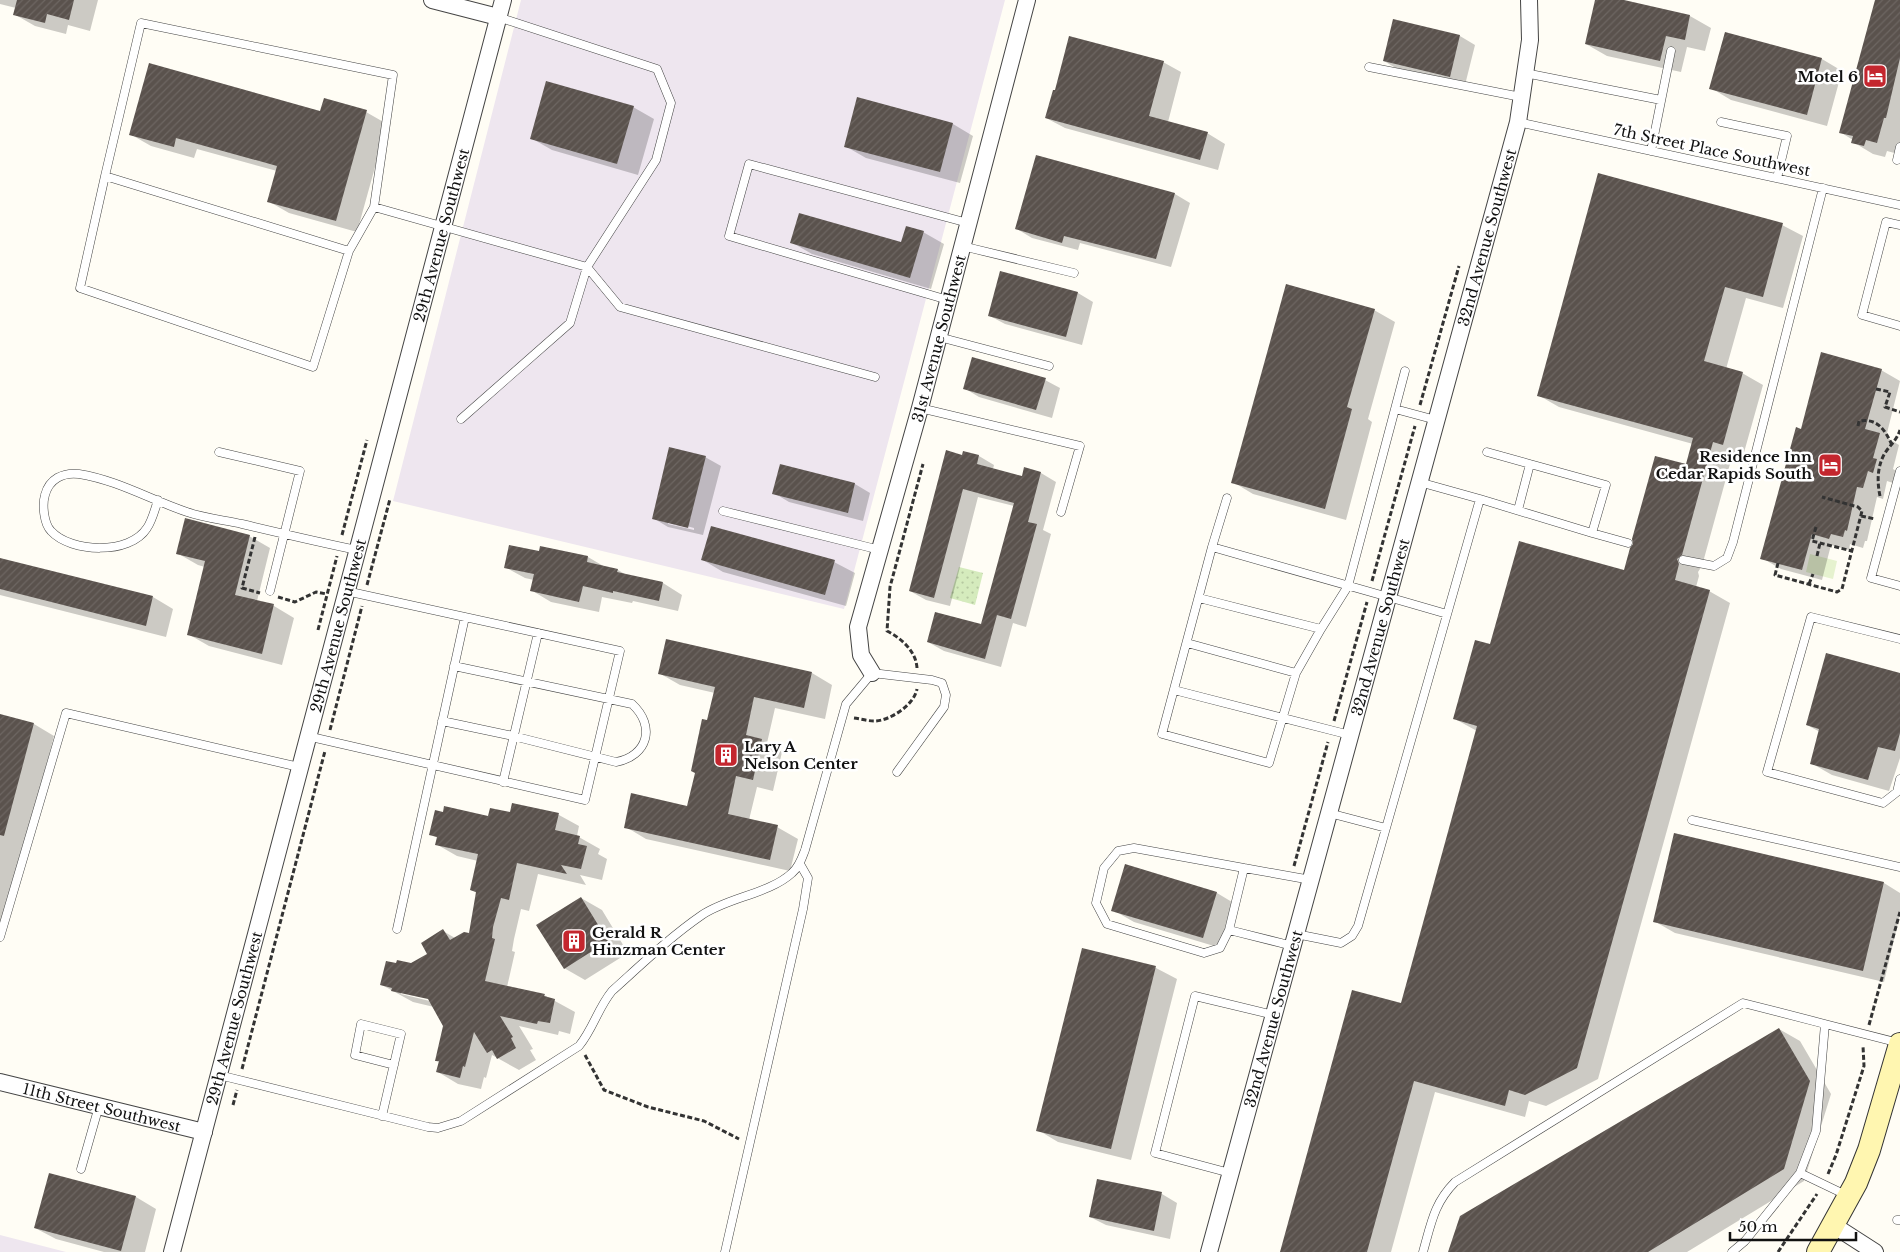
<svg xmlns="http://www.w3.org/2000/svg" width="1900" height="1252" font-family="'Libre Baskerville',serif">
	<defs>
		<pattern id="park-dots" width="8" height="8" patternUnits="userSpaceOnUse" patternTransform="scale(1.25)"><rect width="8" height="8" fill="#d5ebbd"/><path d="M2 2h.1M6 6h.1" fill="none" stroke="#b6c8a1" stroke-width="1.8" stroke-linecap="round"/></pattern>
		<pattern id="building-hatch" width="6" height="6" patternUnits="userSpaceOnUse" patternTransform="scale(1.25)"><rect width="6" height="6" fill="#5a524d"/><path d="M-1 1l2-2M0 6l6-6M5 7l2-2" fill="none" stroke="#6d6662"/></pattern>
	</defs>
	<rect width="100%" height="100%" fill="#fffdf5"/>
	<path fill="#eee6ef" d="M521 0H1005L844 609 393 501Z
		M0 1235 66 1252H0Z"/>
	<path fill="url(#park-dots)" d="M959 567 983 573 975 605 950 598Z"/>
	<path fill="#e6f2cf" d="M1810 554 1837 561 1833 579 1806 572Z"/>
	<path fill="#0003" fill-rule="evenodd" d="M0 0H98L90 31 68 25 66 34 35 26 14 14 16 8 0 4Z
		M1596 0H1618L1690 16 1711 28 1705 51 1687 47 1681 72 1607 56 1586 44Z
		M1877 0H1900V145L1898 154 1887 151 1885 157 1873 154 1853 142V140L1840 132Z
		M1394 21 1460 36 1475 45 1465 85 1399 70 1384 61Z
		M1725 33 1822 59 1842 71 1827 126 1731 100 1711 88Z
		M1163 62 1181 72 1168 122 1207 133 1225 144 1218 170 1065 128 1046 118Z
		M633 107 654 119 638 175 552 150 531 138Z
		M366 112 387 124 357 232 289 213 268 201 277 171 197 149 194 158 151 146 130 134 321 113Z
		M953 124 973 136 960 183 866 158 845 146Z
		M1175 194 1190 203 1171 267 1080 243 1078 250 1032 238 1017 229Z
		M1782 225 1803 236 1783 308 1746 298 1726 369 1742 373 1763 385 1743 456 1733 453 1702 566 1698 572 1699 576 1696 587 1709 591 1730 603 1598 1079 1546 1106 1529 1101 1525 1117 1435 1092 1391 1252H1281L1401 1005 1477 731 1455 719 1491 646 1625 572 1687 466 1693 444 1559 407 1538 395Z
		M923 232 944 244 931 289 812 254 791 242 902 244Z
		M1001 272 1078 293 1093 302 1082 345 1005 324 990 316Z
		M1374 310 1395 322 1368 419 1372 422 1346 520 1253 494 1233 482Z
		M1881 370 1900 381 1886 437 1899 445 1893 469 1896 471 1893 483 1887 481 1883 499 1877 497 1867 541H1865L1863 548 1850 544 1849 550 1831 545 1822 580 1781 569 1762 558 1801 430Z
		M1045 380 1060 388 1052 418 979 397 964 388Z
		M964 452 979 456 994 465 993 469 1023 477 1041 473 1056 482 1043 530 1051 534 1026 627 1013 623 1001 667 944 651 928 642 982 626 1014 506 978 497 950 606 926 600 910 591Z
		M705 457 721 466 703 535 668 527 653 518ZM668 521 694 528V530L668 524Z
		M855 484 870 493 863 521 789 502 774 493Z
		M249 536 270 548 257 601 274 606 294 618 282 665 209 646 188 634 205 567 198 565 177 553Z
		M541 547 588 557 605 567 618 570 628 576 663 583 682 595 678 611 633 601 632 603 602 597 599 612 551 602 531 590 534 580 525 578 505 567 540 553Z
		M0 559 153 597 173 609 166 637 0 595Z
		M703 560 834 562 855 573 846 606 723 572Z
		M659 673H812L832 685 825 719 775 708 767 743 782 752 773 791 757 787 749 820 777 827 798 839 790 871 646 839 626 827 688 807 715 693 680 685Z
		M1900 674V758L1889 791 1832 775 1811 763 1820 732 1807 725Z
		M0 715 34 724 54 736 0 940Z
		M513 804 559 815 579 826 577 836 600 849 598 854 607 859 602 880 580 875 586 885 538 874 529 911 521 909 514 939 512 951 515 952 507 987 544 995 575 1012 570 1034 559 1031 558 1035 519 1026 533 1049 530 1050 536 1060 519 1070 492 1055 486 1078 484 1077 481 1089 458 1084 438 1072 440 1063 436 1061 445 1026 434 1007 413 1002 382 985 397 965 412 964 429 954 443 931 455 938 470 934 477 893 471 890 478 861 457 856 436 844 438 838 430 834 489 817 511 814ZM401 992 434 999V1002L401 994Z
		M1675 834 1884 883 1900 893V914L1884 982 1675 933 1654 921Z
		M1217 893 1237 905 1224 949 1134 922 1113 910Z
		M581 898 602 910 628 953 585 980 564 968Z
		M1083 949 1156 968 1177 979 1131 1160 1058 1142 1038 1130Z
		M1779 1029 1800 1041 1831 1094 1804 1181 1687 1252H1450Z
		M1098 1180 1162 1194 1177 1203 1170 1239 1106 1225 1090 1217Z
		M136 1197 156 1209 145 1252H104L56 1239 35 1228Z"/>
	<path fill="url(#building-hatch)" d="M17 0H74L69 20 47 14 45 23 13 15Z
		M1595 0H1624L1690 15 1685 40 1666 36 1660 61 1585 44Z
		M1875 0H1900V58L1886 118H1884L1877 143 1866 140 1864 146 1851 143 1853 136 1839 133Z
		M1393 19 1460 35 1450 77 1383 61Z
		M1725 32 1822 58 1807 115 1709 89Z
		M1069 36 1164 61 1149 116 1208 132 1200 160 1045 118 1053 90H1055Z
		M149 63 320 111 324 98 367 110 336 221 267 202 277 166 176 138 174 147 129 135Z
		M546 81 634 106 617 164 530 139Z
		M857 97 953 123 940 172 844 147Z
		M1036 155 1175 193 1156 259 1064 236 1062 243 1015 229Z
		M1598 173 1783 223 1763 297 1725 287 1704 361 1743 372 1723 445 1713 442 1682 555 1677 559 1679 564 1675 580 1710 590 1577 1068 1525 1095 1509 1090 1505 1106 1414 1081 1367 1252H1280L1352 990 1401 1003 1477 726 1453 719 1475 640 1490 644 1519 541 1624 570 1630 548 1633 544 1632 539 1655 456 1686 464 1693 438 1537 396Z
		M799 213 901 242 906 226 924 231 910 278 790 243Z
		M1000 271 1078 292 1066 337 988 316Z
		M1286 284 1375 309 1347 407 1352 409 1325 509 1231 483Z
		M1821 352 1882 369 1865 429 1880 433 1873 458 1877 459 1873 473 1868 471 1863 488 1857 487 1847 531 1845 530 1843 537 1831 534 1829 539 1812 534 1802 570 1760 559 1796 427 1801 429Z
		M972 357 1046 378 1036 410 963 389Z
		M669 447 706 456 688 528 652 519Z
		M946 450 962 455 963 451 979 455 977 464 1022 476 1024 467 1041 472 1028 522 1037 524 1011 619 997 615 985 659 927 642 935 612 981 624 1014 503 963 489 934 598 909 591Z
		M780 464 855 483 848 513 772 494Z
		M185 518 250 535 235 595 274 604 262 654 187 635 205 561 176 554Z
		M711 526 835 560 825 595 701 560Z
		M509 545 539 551 540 546 588 556 587 562 618 569 617 572 663 582 659 601 613 591V593L583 586 579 602 530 591 534 574 504 568Z
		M0 558 153 596 146 626 0 589Z
		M666 639 812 672 804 708 754 697 746 735 762 739 753 780 736 776 728 814 778 825 770 860 624 828 631 793 687 806 695 773 691 771 702 719 707 720 715 687 658 674Z
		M1826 653 1900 673V733L1895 751 1878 747 1868 780 1810 764 1819 729 1806 725Z
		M0 714 34 723 4 836 0 835Z
		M512 803 559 813 555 830 580 836 578 844 587 846 581 869 561 865 567 874 517 863 509 900 501 898 493 927 492 938 495 939 485 981 545 994 544 996 555 999 550 1023 538 1021 537 1024 500 1016 513 1037 511 1038 516 1048 497 1059 492 1050 487 1053 474 1032 465 1067 463 1066 460 1078 436 1072 439 1061H435L443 1026 428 999 391 991 392 988 380 985 386 961 396 963 397 960 411 963 427 954 421 943 443 929 450 940 464 932 469 933 476 892 470 890 478 854 435 845 437 837 429 835 435 810 443 812 444 806 488 816 490 808 510 812Z
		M1674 833 1884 882 1863 971 1653 922Z
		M1125 864 1217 892 1203 938 1111 911Z
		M581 897 608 941 564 969 536 925Z
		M1082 948 1156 966 1111 1149 1036 1131Z
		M1779 1028 1810 1081 1784 1169 1648 1252H1448L1460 1216Z
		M49 1173 136 1196 121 1251 34 1228Z
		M1097 1179 1162 1192 1154 1231 1089 1217Z"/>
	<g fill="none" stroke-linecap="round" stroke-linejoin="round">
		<g stroke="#444" stroke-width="9">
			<path id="lane" d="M1369 67 1521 97
				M1525 73 1661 100
				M1518 122 1900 205
				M1721 122 1787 136 1777 178
				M1651 151 1671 51
				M1897 160 1900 147
				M105 176 80 288 313 367 349 251
				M374 207 393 75 141 23 105 176 349 251 374 207 587 267 620 307 875 377
				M1900 225 1886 222 1862 315 1900 326
				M962 246 1074 273
				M948 300 729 236 749 164 968 223
				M939 337 1049 366
				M920 408 1080 446 1061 512
				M1395 409 1405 371
				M461 419 570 323 587 267 656 160 671 103 657 69 498 17
				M1436 420 1395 409 1348 586 1321 629 1296 673 1269 763 1162 734 1212 547C1291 570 1369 591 1447 614
				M219 452 300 471 270 591
				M1487 452 1530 464
				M1900 471 1871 578 1900 586
				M1480 499 1592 533 1606 485 1530 464 1518 510
				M158 500C155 509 152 521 147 528 130 555 71 553 51 531 44 524 42 505 45 495 49 479 63 472 79 474 117 480 151 500 187 512 204 518 224 520 242 524 280 533 318 542 357 550
				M723 511 880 550
				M1592 533 1628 543
				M1212 547 1227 498
				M1683 560 1714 566 1727 558 1733 542 1823 188
				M1199 598 1321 629
				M1900 639 1811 617 1767 772 1883 803 1897 792 1900 779
				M1187 643 1296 673
				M1174 690 1350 735
				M442 721 513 736 616 762C648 756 656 726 632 704L454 666
				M307 736 585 800 620 651 346 591
				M503 782 538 633
				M1329 813 1386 828
				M1692 820 1900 867
				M397 929 465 617
				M1229 930 1220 948 1204 953 1107 924 1096 903 1104 868 1118 851 1134 848 1244 868
				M1296 934 1341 943 1352 936 1358 926 1480 499 1419 482
				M0 937 66 713 299 767
				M1293 946 1229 930 1244 868 1311 880
				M219 1075 428 1127 438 1128 461 1121 579 1046C593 1029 598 1008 612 991 641 965 670 937 702 915 729 897 769 894 792 873 799 867 802 858 805 850L846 704 872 673 932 680 942 683 946 695 944 707 897 772
				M382 1116 401 1034 361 1024 355 1055 394 1065
				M81 1169 99 1106
				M1230 1173 1155 1153 1195 996 1274 1015
				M1800 1173 1848 1196
				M1897 1220H1900
				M725 1252 803 909 808 878 800 864
				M1423 1252C1431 1224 1434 1203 1455 1182L1743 1003 1825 1024
				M1732 1252 1745 1241 1800 1173 1816 1131 1825 1024 1899 1043"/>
		</g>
		<g stroke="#444" stroke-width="18">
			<g id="street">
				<path d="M432 0 498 17"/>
				<path id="s1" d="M872 673 861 655 858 627 920 408 1027 0"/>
				<path id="s2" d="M0 1082 204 1132"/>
				<path d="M1833 1225 1875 1252"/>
				<path id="s3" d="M172 1252 503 0"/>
				<path id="s4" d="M1209 1252 1518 122 1530 40 1529 0"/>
			</g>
		</g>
		<g stroke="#333" stroke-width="24">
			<path id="secondary" d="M1818 1252 1856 1183 1869 1150 1900 1044"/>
		</g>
		<path stroke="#333" stroke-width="3" stroke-dasharray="5 2.5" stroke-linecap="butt" d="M1876 389 1890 392 1885 407 1900 412
			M1420 405 1459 266
			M1858 426 1859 421C1878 418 1885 430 1892 445
			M1880 496C1877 482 1877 466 1885 453 1890 445 1897 440 1900 430
			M1861 516 1875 519
			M1816 527 1812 541 1852 551
			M342 535 367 440
			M255 537 242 588 260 593
			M1817 556 1820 543
			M1778 563 1775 575 1837 592 1842 589 1862 511 1858 507 1822 497
			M1372 581 1415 426
			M1809 584 1813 574
			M367 585 390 499
			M278 597 295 602 316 592 327 594
			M318 630 337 556
			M917 668C916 651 901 638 887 631L890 587 923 464
			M854 718C861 719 868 721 874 721 890 721 914 705 917 689
			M1334 721 1367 602
			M330 730 362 606
			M1294 866 1328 742
			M1869 1025 1900 912
			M585 1055 604 1090 648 1107 704 1121 739 1139
			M242 1069 325 751
			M233 1105 237 1090
			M1828 1174 1836 1155 1864 1066 1863 1046
			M1778 1252 1817 1194"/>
		<use href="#lane" stroke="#fff" stroke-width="8"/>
		<use href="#street" stroke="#fff" stroke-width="16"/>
		<use href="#secondary" stroke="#fff6b0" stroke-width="22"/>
	</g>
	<defs>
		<g id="hotel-square" transform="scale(1.25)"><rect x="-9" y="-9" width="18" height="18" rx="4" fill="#c4262e" stroke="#fff"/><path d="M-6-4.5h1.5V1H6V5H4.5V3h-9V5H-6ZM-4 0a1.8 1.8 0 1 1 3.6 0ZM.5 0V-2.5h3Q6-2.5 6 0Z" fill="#fff"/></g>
		<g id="building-square" transform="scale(1.25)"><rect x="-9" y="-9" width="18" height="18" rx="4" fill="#c4262e" stroke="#fff"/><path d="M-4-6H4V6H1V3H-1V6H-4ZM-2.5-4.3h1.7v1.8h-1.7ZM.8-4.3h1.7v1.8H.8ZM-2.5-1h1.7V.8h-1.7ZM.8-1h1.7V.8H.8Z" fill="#fff"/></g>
	</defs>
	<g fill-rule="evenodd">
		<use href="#hotel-square" x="1875" y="76"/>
		<use href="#hotel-square" x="1830" y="465"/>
		<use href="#building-square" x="726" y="755"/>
		<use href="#building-square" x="574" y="941"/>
	</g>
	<g text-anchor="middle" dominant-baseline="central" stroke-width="5" stroke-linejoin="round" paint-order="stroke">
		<g font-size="15" font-weight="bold" fill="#111" stroke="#fff" text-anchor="end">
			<text x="1858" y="76">Motel 6</text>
			<text x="1812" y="456">Residence Inn<tspan x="1812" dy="17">Cedar Rapids South</tspan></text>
			<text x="744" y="746" text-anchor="start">Lary A<tspan x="744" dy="17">Nelson Center</tspan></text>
			<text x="592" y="932" text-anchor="start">Gerald R<tspan x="592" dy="17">Hinzman Center</tspan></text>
		</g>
		<g font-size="15" fill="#111" stroke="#fff">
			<text transform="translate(1712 150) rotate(12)">7th Street Place Southwest</text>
			<text stroke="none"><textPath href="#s3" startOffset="1052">29th Avenue Southwest</textPath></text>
			<text stroke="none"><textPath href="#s4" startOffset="1052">32nd Avenue Southwest</textPath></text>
			<text stroke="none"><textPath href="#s1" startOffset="349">31st Avenue Southwest</textPath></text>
			<text stroke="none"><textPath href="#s3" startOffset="648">29th Avenue Southwest</textPath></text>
			<text stroke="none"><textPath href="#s4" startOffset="648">32nd Avenue Southwest</textPath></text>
			<text stroke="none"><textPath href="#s3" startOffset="242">29th Avenue Southwest</textPath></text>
			<text stroke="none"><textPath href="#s4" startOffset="242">32nd Avenue Southwest</textPath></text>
			<text stroke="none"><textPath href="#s2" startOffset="105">11th Street Southwest</textPath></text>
		</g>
	</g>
	<path d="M1730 1232v8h126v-8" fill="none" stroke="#111111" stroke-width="2.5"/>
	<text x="1738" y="1232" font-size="15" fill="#111111" stroke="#ffffff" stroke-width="4" paint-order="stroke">50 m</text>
</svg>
